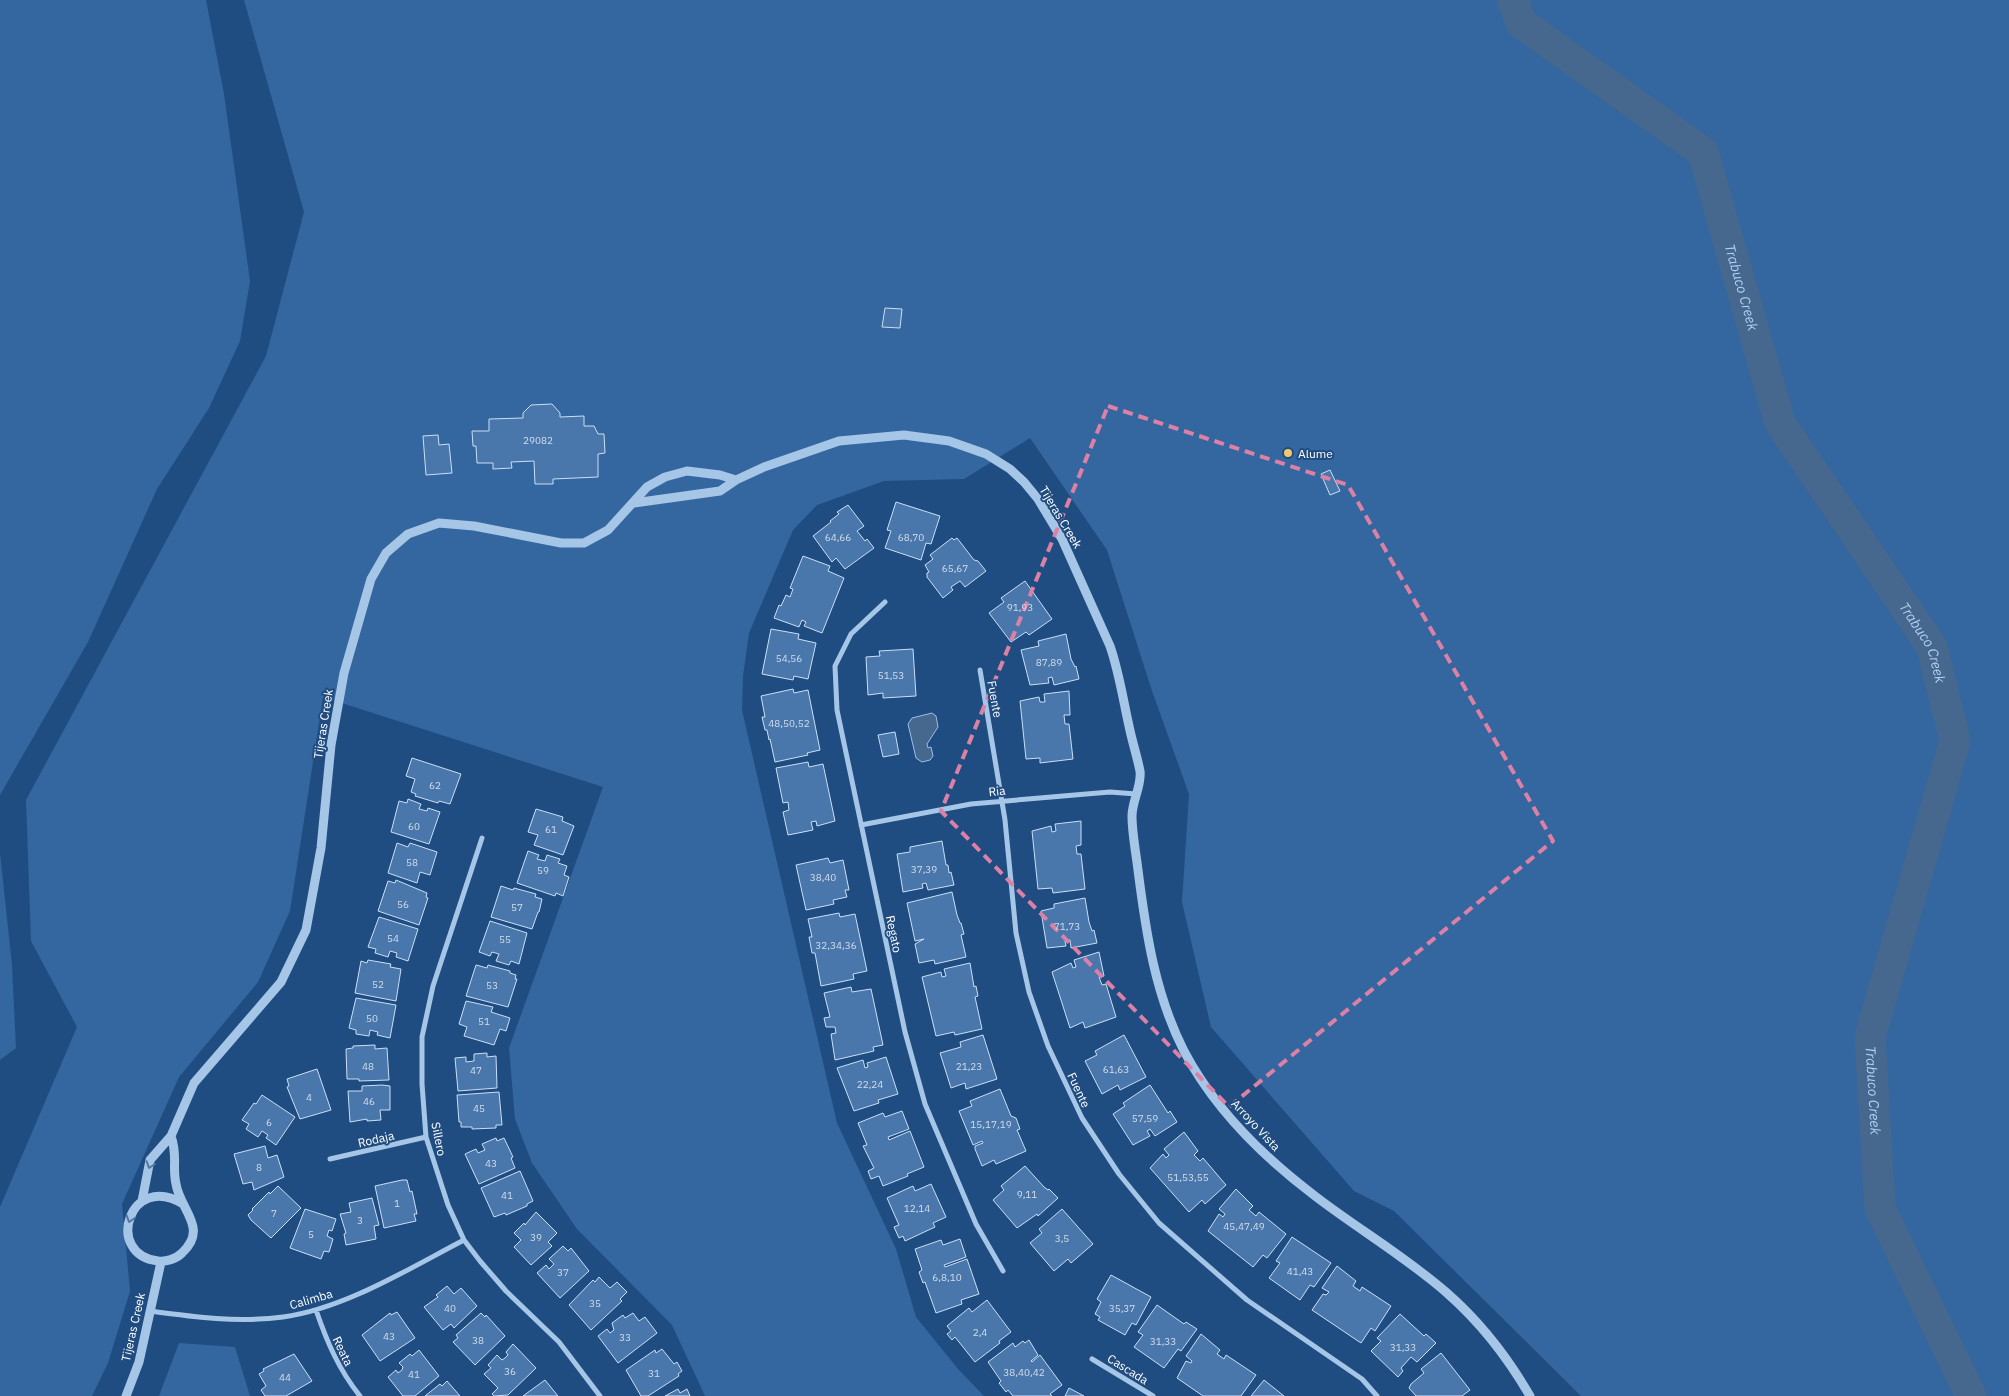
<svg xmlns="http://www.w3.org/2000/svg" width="2009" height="1396" font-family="'IBM Plex Sans',sans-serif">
	<rect width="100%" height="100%" fill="#204d81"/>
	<path fill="#34679f" d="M0 0H206L224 94 250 281 240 341 209 408 157 489 88 642 0 795Z
		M244 0H2009V1396H1581L1394 1211 1354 1191 1211 1027 1182 902 1189 794 1152 691 1107 550 1030 438 964 479 884 481 817 505 793 530 749 633 743 676 742 710 837 1123 896 1249 916 1317 958 1369 984 1396H705L672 1325 577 1229 532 1163 515 1119 509 1048 603 787 323 697 290 911 258 982 179 1077 122 1204 130 1291 108 1363 92 1396H0V1207L77 1027 31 941 26 800 266 356 304 212Z
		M0 853 12 965 16 1048 0 1060Z
		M179 1343 235 1347 250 1396H159Z"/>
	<path fill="#47688e" stroke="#9ac1e9" d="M932 713 936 716 938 727 927 744 928 748 931 747 933 756 930 760 922 762 916 758 908 724 912 718Z"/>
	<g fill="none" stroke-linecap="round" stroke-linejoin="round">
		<path stroke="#47688e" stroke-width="31" id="s1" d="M1513 0 1521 23 1703 152 1780 423 1932 647 1955 741 1870 1037 1880 1208 1971 1396"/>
	</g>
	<path fill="#4977ab" stroke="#cadff6" d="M885 308 902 309 900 328 882 327Z
		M552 404 560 413V417L584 416V426H594L598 434H604L605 453 598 454V477L553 479V484H535L534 461 511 462 512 468 493 469V463H477L476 446H473L472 431H489V419L523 418V413L531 405Z
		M438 435 439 445 449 444 452 473 426 475 423 436Z
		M1330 470 1340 491 1330 495 1321 474Z
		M896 502 940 516 931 544 926 543 921 560 885 548 891 531 887 530Z
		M848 505 864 526 857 531 865 541 867 539 874 548 845 569 836 558 832 562 813 536 831 522 830 521 839 514 837 512Z
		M952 538 954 540 957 538 974 560 978 561 986 571 965 587 960 581 951 587 953 590 943 598 927 577V573L929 572 925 565 933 559 930 555Z
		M803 556 830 566 828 571 844 578 822 633 804 626 806 622 802 620 799 627 774 618 779 605 781 606 786 595 790 597 793 589 790 588Z
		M1025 581 1052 619 1029 635 1026 632 1011 642 989 613 1004 602 1001 598Z
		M771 629 799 634 798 639 816 643 808 679 794 676 793 680 762 674Z
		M1066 634 1071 659 1075 667 1076 666 1079 679 1054 685 1052 677 1048 678 1049 683 1030 685 1021 650 1039 646 1038 641Z
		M913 649 916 696 883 698V693L868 695 866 657 880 656 879 651Z
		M793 689 794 693 808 690 820 750 807 753 808 755 775 762 770 739 769 740 767 730H765L762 717H765L761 696Z
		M1069 691 1070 715H1064L1065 724H1069L1073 759 1040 763V758L1026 759 1020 701 1039 697 1040 702H1045L1044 694Z
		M895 732 899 754 883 757 878 735Z
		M412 758 461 774 450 804 439 801 438 803 415 796 416 794 411 792 415 779 406 776Z
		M808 762 809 767 823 764 835 821 817 826 816 821 811 822 813 830 788 835 783 812 789 810 788 802 783 803 776 768Z
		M408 799 421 804 419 809 427 811 428 808 440 812 429 844 391 832 399 801 407 803Z
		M536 809 563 817 562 821 574 826 563 855 534 845 538 835 528 832Z
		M1081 821V845L1076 846 1077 854H1081L1085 889 1053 893 1052 888 1038 889 1032 831 1051 826 1052 832 1056 831 1055 824Z
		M942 841 946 865H948L949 873 951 872 954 885 928 890 926 883 922 884 923 888 903 892 897 854 910 852V847Z
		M397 843 408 847 410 843 437 852 430 875 420 872 417 883 388 873Z
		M528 851 539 855 537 859 545 861 547 855 560 859 558 863 567 866 564 875 569 877 563 896 556 893 555 896 517 883Z
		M828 858 830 863 843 860 849 890H845L847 897 833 900 834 904 806 910 796 865Z
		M396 880 427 893 426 897 428 898 419 925 378 911 388 881 395 883Z
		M501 886 513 890 514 888 536 894 535 897 542 899 539 912H538L532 929 491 917Z
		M952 892 957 915 960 923H961L964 934 961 935 966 957 935 964 934 960 919 963 915 944 924 939 915 941 907 903Z
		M1085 898 1089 922 1092 931 1094 930 1097 943 1071 948 1070 940 1065 941 1066 946 1047 948 1041 911 1054 908V904Z
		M839 913 840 917 855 914 867 971 853 974 854 979 821 986 815 953H812L809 937H812L808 919Z
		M379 917 418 929 408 961 396 957 397 953 390 951 388 957 375 953 376 949 368 947Z
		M490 921 527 933 519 964 511 961 509 965 496 961 499 954 492 952 490 956 479 952Z
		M1099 952 1104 976 1099 977 1102 985 1106 984 1116 1017 1085 1028 1083 1022 1070 1028 1052 972 1071 963 1073 968 1076 967 1074 960Z
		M368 960 391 964 390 967 401 969 396 1001 355 993 361 961 367 963Z
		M970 963 974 987 976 986 978 996 975 997 982 1029 955 1035 954 1032 936 1036 922 977 941 972 942 977 946 976 944 969Z
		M476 965 487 968 488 965 510 971V973L516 975 515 979H517L508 1007 466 996Z
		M851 987 852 992 871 989 883 1045 873 1047 874 1051 835 1060 831 1034 836 1033 835 1027H826L824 1018 830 1017 824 993Z
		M356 998 396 1005 390 1038 377 1035 378 1032 370 1030 369 1036 356 1034V1030L349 1028Z
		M466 1001 493 1007 491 1012 510 1018 506 1031 500 1029 494 1045 464 1036 467 1027 459 1024Z
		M983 1035 997 1079 966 1089 965 1083 951 1088 940 1053 961 1047 960 1042Z
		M1124 1035 1146 1077 1120 1090 1118 1085 1102 1094 1085 1061 1097 1055 1095 1051Z
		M375 1045V1049L387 1048 389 1080 359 1081V1079H347L346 1049 353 1048V1046Z
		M487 1053V1057L496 1056 497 1088 458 1091 455 1058 466 1057V1062L474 1061V1054Z
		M886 1057 898 1094 878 1100 879 1103 854 1111 837 1068 863 1060 865 1068 868 1067 867 1063Z
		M317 1069 331 1110 300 1119 287 1087 289 1086 287 1079Z
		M382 1085 390 1086V1110H380L381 1120 367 1121V1119L350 1122 348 1091H362V1086Z
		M1150 1085 1168 1113 1170 1111 1177 1122 1155 1136 1150 1129 1147 1131 1150 1136 1133 1145 1113 1114 1125 1106 1123 1103Z
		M1000 1089 1011 1116 1016 1118 1020 1129 1017 1130 1026 1151 996 1164 994 1160 982 1166 975 1149V1146L983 1143 982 1141 973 1145 959 1111 972 1106 970 1101Z
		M499 1092 502 1125H496V1128L472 1129V1127H461V1122H459L457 1095Z
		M262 1095 295 1117 276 1145 266 1138 268 1135 262 1131 258 1137 246 1129 249 1124 242 1120 254 1103 256 1104Z
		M902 1111 909 1129 888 1137 889 1140 910 1131 924 1167 907 1174 908 1176 883 1186 879 1176 871 1179 868 1171 874 1168 863 1146 867 1145 858 1123 883 1113 885 1117Z
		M1184 1132 1198 1151 1194 1155 1200 1161 1203 1158 1226 1185 1205 1204 1202 1200 1189 1212 1150 1168 1163 1154 1166 1158 1169 1155 1164 1149Z
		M496 1138 497 1141 504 1138 513 1157 511 1158 515 1168 479 1184 465 1154 476 1149 478 1153 485 1150 482 1144Z
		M265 1146 268 1158 277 1155 284 1177 254 1190 252 1182 243 1184 234 1154Z
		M1025 1166 1044 1187 1048 1190 1049 1189 1058 1198 1038 1216 1037 1214 1017 1228 993 1200 1004 1190 1001 1186Z
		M520 1171 533 1201 527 1204V1206L506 1215 505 1213 494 1217 481 1188Z
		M402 1180H407L410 1192 412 1191 417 1214H414L416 1221 384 1228 375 1186Z
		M931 1184 946 1217 933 1223 935 1227 905 1241 903 1236 899 1238 894 1227 899 1225 887 1198 913 1186 915 1191Z
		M278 1186 301 1208 271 1238 251 1220 248 1215 253 1210 252 1209 269 1192 270 1194Z
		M1236 1189 1253 1206 1249 1210 1256 1216 1259 1212 1286 1234 1267 1258 1263 1255 1253 1267 1208 1231 1219 1214 1223 1217 1225 1214 1219 1209Z
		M372 1198 379 1225 374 1226 376 1239 346 1245 344 1234 346 1233 340 1214 351 1212 349 1203Z
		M305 1209 336 1219 332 1231 329 1230 327 1236 333 1239 329 1252 324 1251 321 1259 290 1248Z
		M1062 1209 1093 1244 1071 1263 1068 1259 1054 1271 1030 1243 1042 1233 1039 1229Z
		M536 1212 557 1233 548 1242 552 1246 531 1265 514 1247 521 1240 514 1233 524 1223 525 1225Z
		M1292 1237 1331 1263 1314 1287 1310 1285 1300 1300 1269 1278 1280 1263 1276 1261Z
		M960 1239 966 1257 944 1265 945 1267 967 1259 979 1294 961 1300 962 1304 936 1313 925 1282 923 1283 919 1272 922 1270 915 1249 941 1240 943 1245Z
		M563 1246 568 1251 571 1248 589 1271 560 1298 537 1273 546 1265 549 1269 554 1264 549 1259Z
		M1337 1266 1356 1281 1353 1286 1360 1291 1362 1287 1391 1306 1375 1331 1371 1328 1361 1343 1312 1310 1323 1294 1326 1295 1329 1292 1322 1288Z
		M1111 1275 1151 1297 1136 1325 1132 1323 1125 1335 1098 1320 1100 1317 1095 1314 1101 1302 1097 1299Z
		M599 1277 610 1288 617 1282 627 1292 620 1299 622 1301 591 1330 569 1305 593 1280 595 1282Z
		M447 1286 454 1294 461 1288 477 1306 454 1328 451 1324 443 1330 424 1307 438 1297 436 1295Z
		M987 1300 1011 1332 999 1341 1000 1343 975 1362 955 1337 952 1340 947 1334 951 1331 947 1326 969 1308 972 1312Z
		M1157 1305 1184 1324 1186 1322 1197 1329 1181 1351 1178 1349 1164 1368 1134 1347 1143 1335 1138 1332Z
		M397 1312 415 1338 380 1361 362 1335 390 1313 391 1315Z
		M481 1313 485 1317 486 1315 505 1336 475 1365 453 1342 458 1338 456 1335Z
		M633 1313 639 1321 645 1317 657 1333 618 1363 598 1336 607 1329 610 1333 614 1330 612 1323 623 1315 625 1318Z
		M1400 1314 1424 1336 1426 1334 1436 1343 1417 1362 1411 1357 1401 1368 1403 1371 1398 1377 1371 1351 1381 1341 1377 1338Z
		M1201 1334 1220 1350 1217 1354 1224 1359 1226 1355 1256 1375 1241 1396H1203L1177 1378 1186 1361 1191 1363 1192 1361 1186 1356Z
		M1029 1340 1038 1355 1031 1361 1032 1362 1040 1355 1062 1385 1050 1394 1052 1396H1013L1008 1390 1006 1392 999 1383 1001 1381 988 1362 1013 1343 1015 1347 1023 1341 1025 1343Z
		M513 1344 536 1368 508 1395 494 1396 492 1394 498 1388 484 1374 491 1368 488 1365 497 1355 502 1360 505 1358 508 1355 506 1352Z
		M662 1349 674 1364 677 1362 682 1371 678 1374 679 1376 648 1396H641L626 1370 655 1350 656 1353Z
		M419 1350 439 1376 415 1396H403L388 1377 396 1370 398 1373 402 1370 403 1367 399 1363 410 1354 412 1356Z
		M1441 1353 1470 1390 1462 1396H1416L1409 1388 1411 1384 1424 1373 1421 1369Z
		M294 1354 312 1381 286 1396H265L261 1390 266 1386 259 1374 264 1371 263 1369Z
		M545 1380 558 1396H523Z
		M1264 1380 1284 1396H1251Z
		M447 1381 460 1396H425L440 1384 442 1386Z
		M1069 1388 1084 1396H1065Z
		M678 1389 680 1393 687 1389 690 1396H665Z"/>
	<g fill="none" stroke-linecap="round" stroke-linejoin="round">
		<path stroke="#a6c6e8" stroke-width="5" d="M885 602 851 634 835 666 837 710 905 1032 925 1104 976 1224 1003 1271
			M980 670 1005 820 1016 933 1029 992 1048 1046 1082 1118 1119 1174 1159 1223 1247 1300 1362 1379 1377 1396
			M861 825 971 804 1110 792 1136 794
			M482 838 433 986 422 1037V1084L426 1137 448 1205 464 1240 480 1261 506 1291 559 1342 600 1396
			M330 1159 426 1137
			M316 1310C327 1342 339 1370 360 1396
			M150 1311C194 1317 238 1323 283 1317 344 1309 410 1268 464 1240
			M1092 1359 1153 1396"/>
		<path stroke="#a6c6e8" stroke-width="9" d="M634 503 720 491 736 480 764 467 839 441 904 435 949 441 986 454 1010 469 1024 482 1038 499 1062 539 1110 646C1119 672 1123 699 1129 726 1132 741 1137 756 1140 771 1142 785 1132 801 1132 816 1132 833 1136 853 1138 870 1146 933 1155 994 1184 1051 1215 1110 1262 1156 1315 1196 1358 1229 1406 1257 1447 1293 1480 1322 1508 1358 1530 1396
			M171 1136C178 1156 172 1166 176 1184 180 1210 209 1228 182 1253 176 1259 166 1262 158 1261 104 1255 129 1171 183 1204
			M142 1201 150 1160 171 1136 194 1083 281 982 306 930 321 848 331 745 344 673 371 579 386 553 408 534 439 523 474 526 561 543H584L608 530 647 487 665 477 687 471 720 475 736 480
			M126 1396 139 1362 161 1262"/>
	</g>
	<defs><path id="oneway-chevron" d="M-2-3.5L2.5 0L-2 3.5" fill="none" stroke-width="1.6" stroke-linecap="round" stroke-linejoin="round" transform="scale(1.25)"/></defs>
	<g stroke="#4f77a5">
		<use href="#oneway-chevron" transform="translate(150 1165) rotate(108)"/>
		<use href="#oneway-chevron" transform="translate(130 1219) rotate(108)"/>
	</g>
	<path fill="none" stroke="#dd80a5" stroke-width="4" stroke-dasharray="10 6" stroke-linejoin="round" d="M1108 406 1348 485 1553 841 1229 1107 941 811Z"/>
	<circle fill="#f5c867" stroke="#204d81" stroke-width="2" cx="1288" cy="453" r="5"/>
	<g text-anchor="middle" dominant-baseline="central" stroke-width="4" stroke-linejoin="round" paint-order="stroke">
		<g font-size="10" fill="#d2ddea">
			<text x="538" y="440">29082</text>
			<text x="838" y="537">64,66</text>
			<text x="911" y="537">68,70</text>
			<text x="955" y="568">65,67</text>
			<text x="1020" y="607">91,93</text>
			<text x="789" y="658">54,56</text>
			<text x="1049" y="662">87,89</text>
			<text x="891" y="675">51,53</text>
			<text x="789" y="723">48,50,52</text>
			<text x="435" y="785">62</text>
			<text x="414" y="826">60</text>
			<text x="551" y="829">61</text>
			<text x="412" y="862">58</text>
			<text x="924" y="869">37,39</text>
			<text x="543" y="870">59</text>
			<text x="823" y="877">38,40</text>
			<text x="403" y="904">56</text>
			<text x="517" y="907">57</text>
			<text x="1067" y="926">71,73</text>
			<text x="393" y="938">54</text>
			<text x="505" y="939">55</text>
			<text x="836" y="945">32,34,36</text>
			<text x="378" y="984">52</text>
			<text x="492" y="985">53</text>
			<text x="372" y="1018">50</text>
			<text x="484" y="1021">51</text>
			<text x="368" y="1066">48</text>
			<text x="969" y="1066">21,23</text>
			<text x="1116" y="1069">61,63</text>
			<text x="476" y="1070">47</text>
			<text x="870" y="1084">22,24</text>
			<text x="309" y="1097">4</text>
			<text x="369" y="1101">46</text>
			<text x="479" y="1108">45</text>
			<text x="1145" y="1118">57,59</text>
			<text x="269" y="1122">6</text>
			<text x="991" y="1124">15,17,19</text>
			<text x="491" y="1163">43</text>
			<text x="259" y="1167">8</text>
			<text x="1188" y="1177">51,53,55</text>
			<text x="1027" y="1194">9,11</text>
			<text x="507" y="1195">41</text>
			<text x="397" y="1203">1</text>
			<text x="917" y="1208">12,14</text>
			<text x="274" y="1213">7</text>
			<text x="360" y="1220">3</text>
			<text x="1244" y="1226">45,47,49</text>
			<text x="311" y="1234">5</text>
			<text x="536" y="1237">39</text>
			<text x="1062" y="1238">3,5</text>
			<text x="1300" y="1271">41,43</text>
			<text x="563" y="1272">37</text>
			<text x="947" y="1277">6,8,10</text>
			<text x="595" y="1303">35</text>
			<text x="450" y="1308">40</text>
			<text x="1122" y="1308">35,37</text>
			<text x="980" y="1332">2,4</text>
			<text x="389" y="1336">43</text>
			<text x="625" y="1337">33</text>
			<text x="478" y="1340">38</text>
			<text x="1163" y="1341">31,33</text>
			<text x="1403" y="1347">31,33</text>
			<text x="510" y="1371">36</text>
			<text x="1024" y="1372">38,40,42</text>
			<text x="654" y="1373">31</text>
			<text x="414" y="1374">41</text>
			<text x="285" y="1377">44</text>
		</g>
		<g font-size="12" fill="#fff" stroke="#204d81" text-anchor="start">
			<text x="1298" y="453">Alume</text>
		</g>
		<g font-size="12" fill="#fff" stroke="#204d81">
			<text transform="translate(1061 517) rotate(59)">Tijeras Creek</text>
			<text transform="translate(995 699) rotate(80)">Fuente</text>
			<text transform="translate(323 724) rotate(-81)">Tijeras Creek</text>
			<text transform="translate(997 791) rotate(-6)">Ria</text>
			<text transform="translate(894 934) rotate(78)">Regato</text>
			<text transform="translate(1079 1090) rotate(65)">Fuente</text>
			<text transform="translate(1256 1125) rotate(47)">Arroyo Vista</text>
			<text transform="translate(376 1139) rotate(-13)">Rodaja</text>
			<text transform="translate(439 1139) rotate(79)">Sillero</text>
			<text transform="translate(311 1299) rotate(-16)">Calimba</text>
			<text transform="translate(133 1327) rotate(-77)">Tijeras Creek</text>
			<text transform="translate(343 1351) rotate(64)">Reata</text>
			<text transform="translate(1128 1369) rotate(32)">Cascada</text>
		</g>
		<g font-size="14" font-style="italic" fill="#b2d0f0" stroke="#204d81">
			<text stroke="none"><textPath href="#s1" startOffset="388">Trabuco Creek</textPath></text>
			<text stroke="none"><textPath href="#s1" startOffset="792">Trabuco Creek</textPath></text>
			<text stroke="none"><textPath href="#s1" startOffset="1258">Trabuco Creek</textPath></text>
		</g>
	</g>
</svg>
